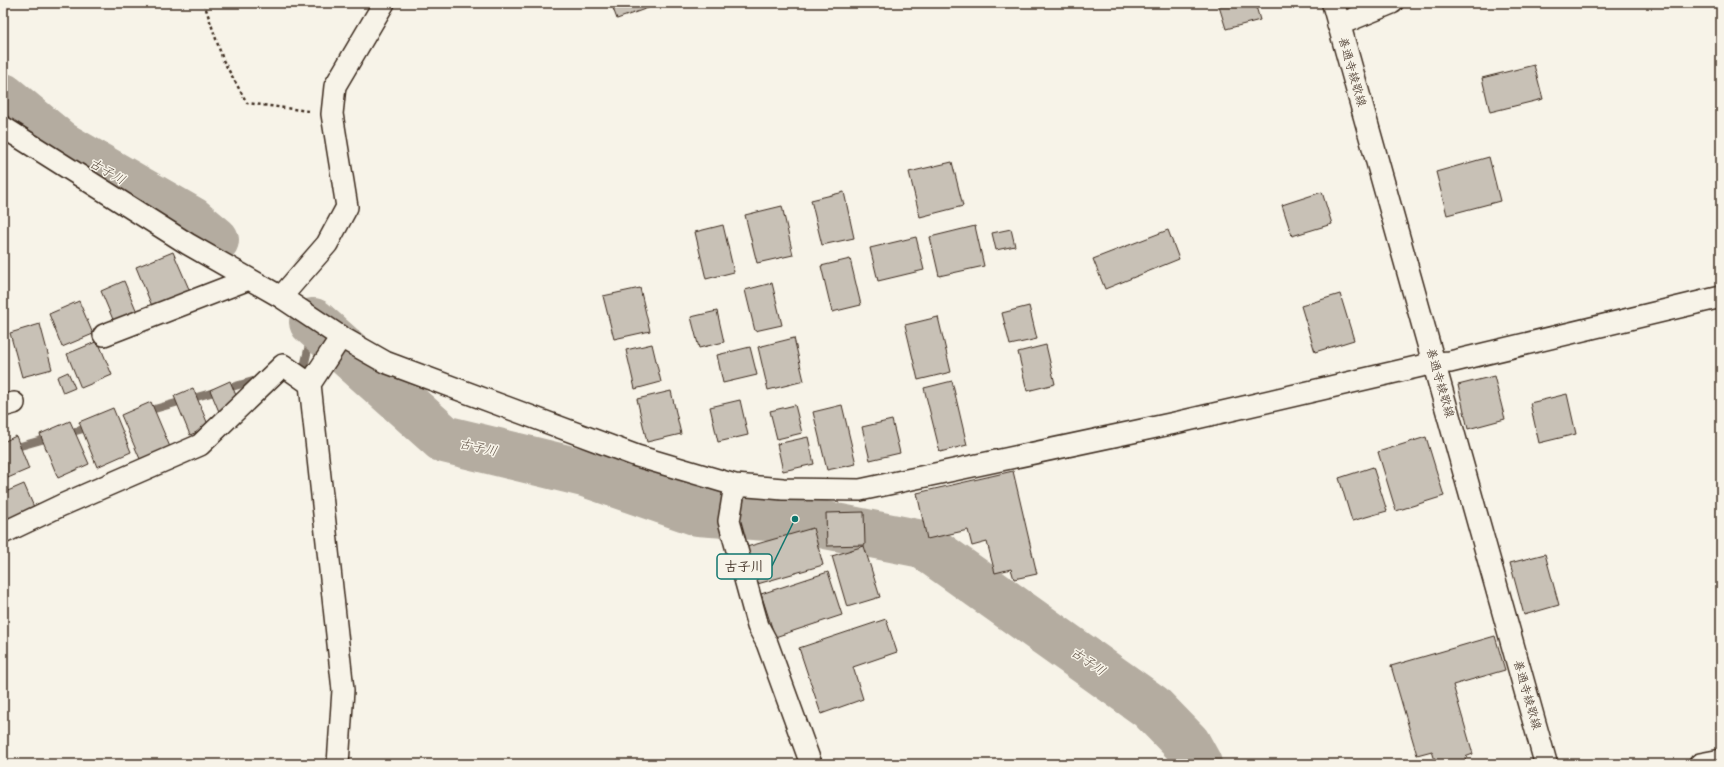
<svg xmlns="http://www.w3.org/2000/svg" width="1724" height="767" font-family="Kalam,'Klee One',sans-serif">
	<rect width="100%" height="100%" fill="#f7f3e8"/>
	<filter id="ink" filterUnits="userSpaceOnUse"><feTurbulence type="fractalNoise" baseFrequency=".025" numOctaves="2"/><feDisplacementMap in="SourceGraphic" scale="8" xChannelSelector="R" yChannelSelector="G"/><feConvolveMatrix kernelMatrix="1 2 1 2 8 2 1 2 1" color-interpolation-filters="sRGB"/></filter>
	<g filter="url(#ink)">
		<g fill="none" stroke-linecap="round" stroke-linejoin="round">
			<path stroke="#84786c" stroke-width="8" d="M295 370 304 367 314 323
				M144 412 260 379
				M65 434 91 427
				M3 451 52 437"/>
			<path stroke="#b4aca0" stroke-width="48" d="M3 97 61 145 191 220 215 240
				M313 322 444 439 588 474 698 512 795 519 922 544 1151 707 1187 744 1198 764"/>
		</g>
		<path fill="#c8c1b6" stroke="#3b2a1e" d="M611 3H662L617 19Z
			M1218 3H1255L1260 20 1226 29Z
			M1534 65 1543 99 1490 112 1482 78Z
			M1489 157 1500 201 1447 215 1436 172Z
			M952 162 963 206 920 217 909 172Z
			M844 192 854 238 822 245 811 200Z
			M1322 192 1332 224 1292 236 1282 205Z
			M782 206 793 255 757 263 745 215Z
			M723 225 734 272 706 279 695 232Z
			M975 226 984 266 939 276 930 237Z
			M1011 229 1015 246 996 250 992 233Z
			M1168 230 1179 259 1105 289 1093 259Z
			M916 237 924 270 878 281 870 248Z
			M173 252 192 296 154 311 136 267Z
			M850 259 861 305 832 312 821 266Z
			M124 281 137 312 114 322 101 291Z
			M772 283 782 325 755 331 745 290Z
			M640 288 650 331 614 339 603 296Z
			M1340 294 1354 340 1315 352 1301 306Z
			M79 301 93 334 62 347 49 314Z
			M1029 306 1037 339 1010 345 1002 313Z
			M717 311 724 342 699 348 691 317Z
			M938 317 951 372 918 380 905 325Z
			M40 324 52 369 22 377 10 333Z
			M794 338 804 381 768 390 758 347Z
			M98 341 112 375 81 388 67 354Z
			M652 344 661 382 635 389 626 350Z
			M1046 345 1055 384 1027 391 1018 352Z
			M750 347 757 375 723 383 717 355Z
			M68 372 75 388 63 393 57 377Z
			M1494 376 1505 419 1468 429 1458 385Z
			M230 381 240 405 220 414 210 390Z
			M952 381 967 445 940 452 924 388Z
			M193 388 209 427 190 435 174 396Z
			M671 391 681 434 647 442 637 399Z
			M1567 394 1576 434 1539 443 1530 403Z
			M740 400 748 435 718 442 710 407Z
			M151 402 170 447 140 459 121 415Z
			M795 405 802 433 777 439 770 411Z
			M842 405 856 464 827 470 813 412Z
			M113 408 131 452 97 467 79 422Z
			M892 420 900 453 870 460 862 427Z
			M70 421 89 464 58 478 40 434Z
			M16 436 29 469 3 480V442Z
			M808 437 814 464 783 471 777 444Z
			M1426 437 1444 496 1396 511 1378 452Z
			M1373 467 1387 511 1352 521 1339 478Z
			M1013 471 1037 574 1014 579 1011 569 995 573 987 542 972 546 968 530 927 539 917 493Z
			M24 484 37 514 8 526 3 513V493Z
			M864 512 865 545 827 546 826 513Z
			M813 528 823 565 754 585 743 548Z
			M864 546 880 597 847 607 832 556Z
			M1545 554 1559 605 1524 615 1510 563Z
			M828 572 842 615 775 637 761 594Z
			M886 619 897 652 853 667 863 699 821 714 799 648Z
			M1495 636 1505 670 1453 685 1473 754 1465 757 1466 762 1458 764H1436L1432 751 1417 755 1391 666Z"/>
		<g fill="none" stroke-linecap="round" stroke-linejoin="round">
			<g stroke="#3b2a1e" stroke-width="24">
				<path id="minor" d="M1338 25 1392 3
					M3 127 188 244 281 297 341 337 385 362 637 456 735 485 783 489 860 490 1175 423 1434 363 1450 362 1721 297
					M281 297 327 244 347 207 332 114 335 86 384 3
					M104 335 249 279
					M3 406 14 403
					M735 485 729 521 758 626 767 643 811 764
					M3 533 62 505 200 445 283 365 310 384
					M338 764 343 690 310 384 341 337
					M1700 764 1721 760"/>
			</g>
			<g stroke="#3b2a1e" stroke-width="25">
				<path id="primary" d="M1333 3 1546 764"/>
			</g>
			<path stroke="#3b2a1e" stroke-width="2.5" stroke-dasharray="3 3" stroke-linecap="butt" d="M204 3 223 60 247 103 308 111"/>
			<use href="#minor" stroke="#f7f3e8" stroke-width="21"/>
			<use href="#primary" stroke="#f7f3e8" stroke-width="22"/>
		</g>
	</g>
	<g text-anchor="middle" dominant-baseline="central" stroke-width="3" stroke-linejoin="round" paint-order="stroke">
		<g font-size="12" fill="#3b2a1e" stroke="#f7f3e8">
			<text transform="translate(1352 72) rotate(74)">善通寺綾歌線</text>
			<text transform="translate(1440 383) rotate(74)">善通寺綾歌線</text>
			<text transform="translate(1527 695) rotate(74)">善通寺綾歌線</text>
		</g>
		<g font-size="13" font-style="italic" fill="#5f5145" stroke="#f7f3e8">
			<text transform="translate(107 172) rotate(30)">古子川</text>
			<text transform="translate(478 448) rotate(13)">古子川</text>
			<text transform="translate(1088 662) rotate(35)">古子川</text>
		</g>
	</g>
	<path fill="none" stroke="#0f766e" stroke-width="1.5" d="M795 519L772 566"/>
	<circle fill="#0f766e" stroke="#f7f3e8" stroke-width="1.5" cx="795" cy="519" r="4"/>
	<rect fill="#f7f3e8" stroke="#0f766e" stroke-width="1.5" x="717" y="554" width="55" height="25" rx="4"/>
	<g font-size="13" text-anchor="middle" font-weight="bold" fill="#3b2a1e">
		<text x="744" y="571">古子川</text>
	</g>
	<rect width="1724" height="767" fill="none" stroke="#f7f3e8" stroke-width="16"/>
	<rect x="8" y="8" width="1708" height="751" fill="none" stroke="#3b2a1e" stroke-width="1.5" filter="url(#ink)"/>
</svg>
